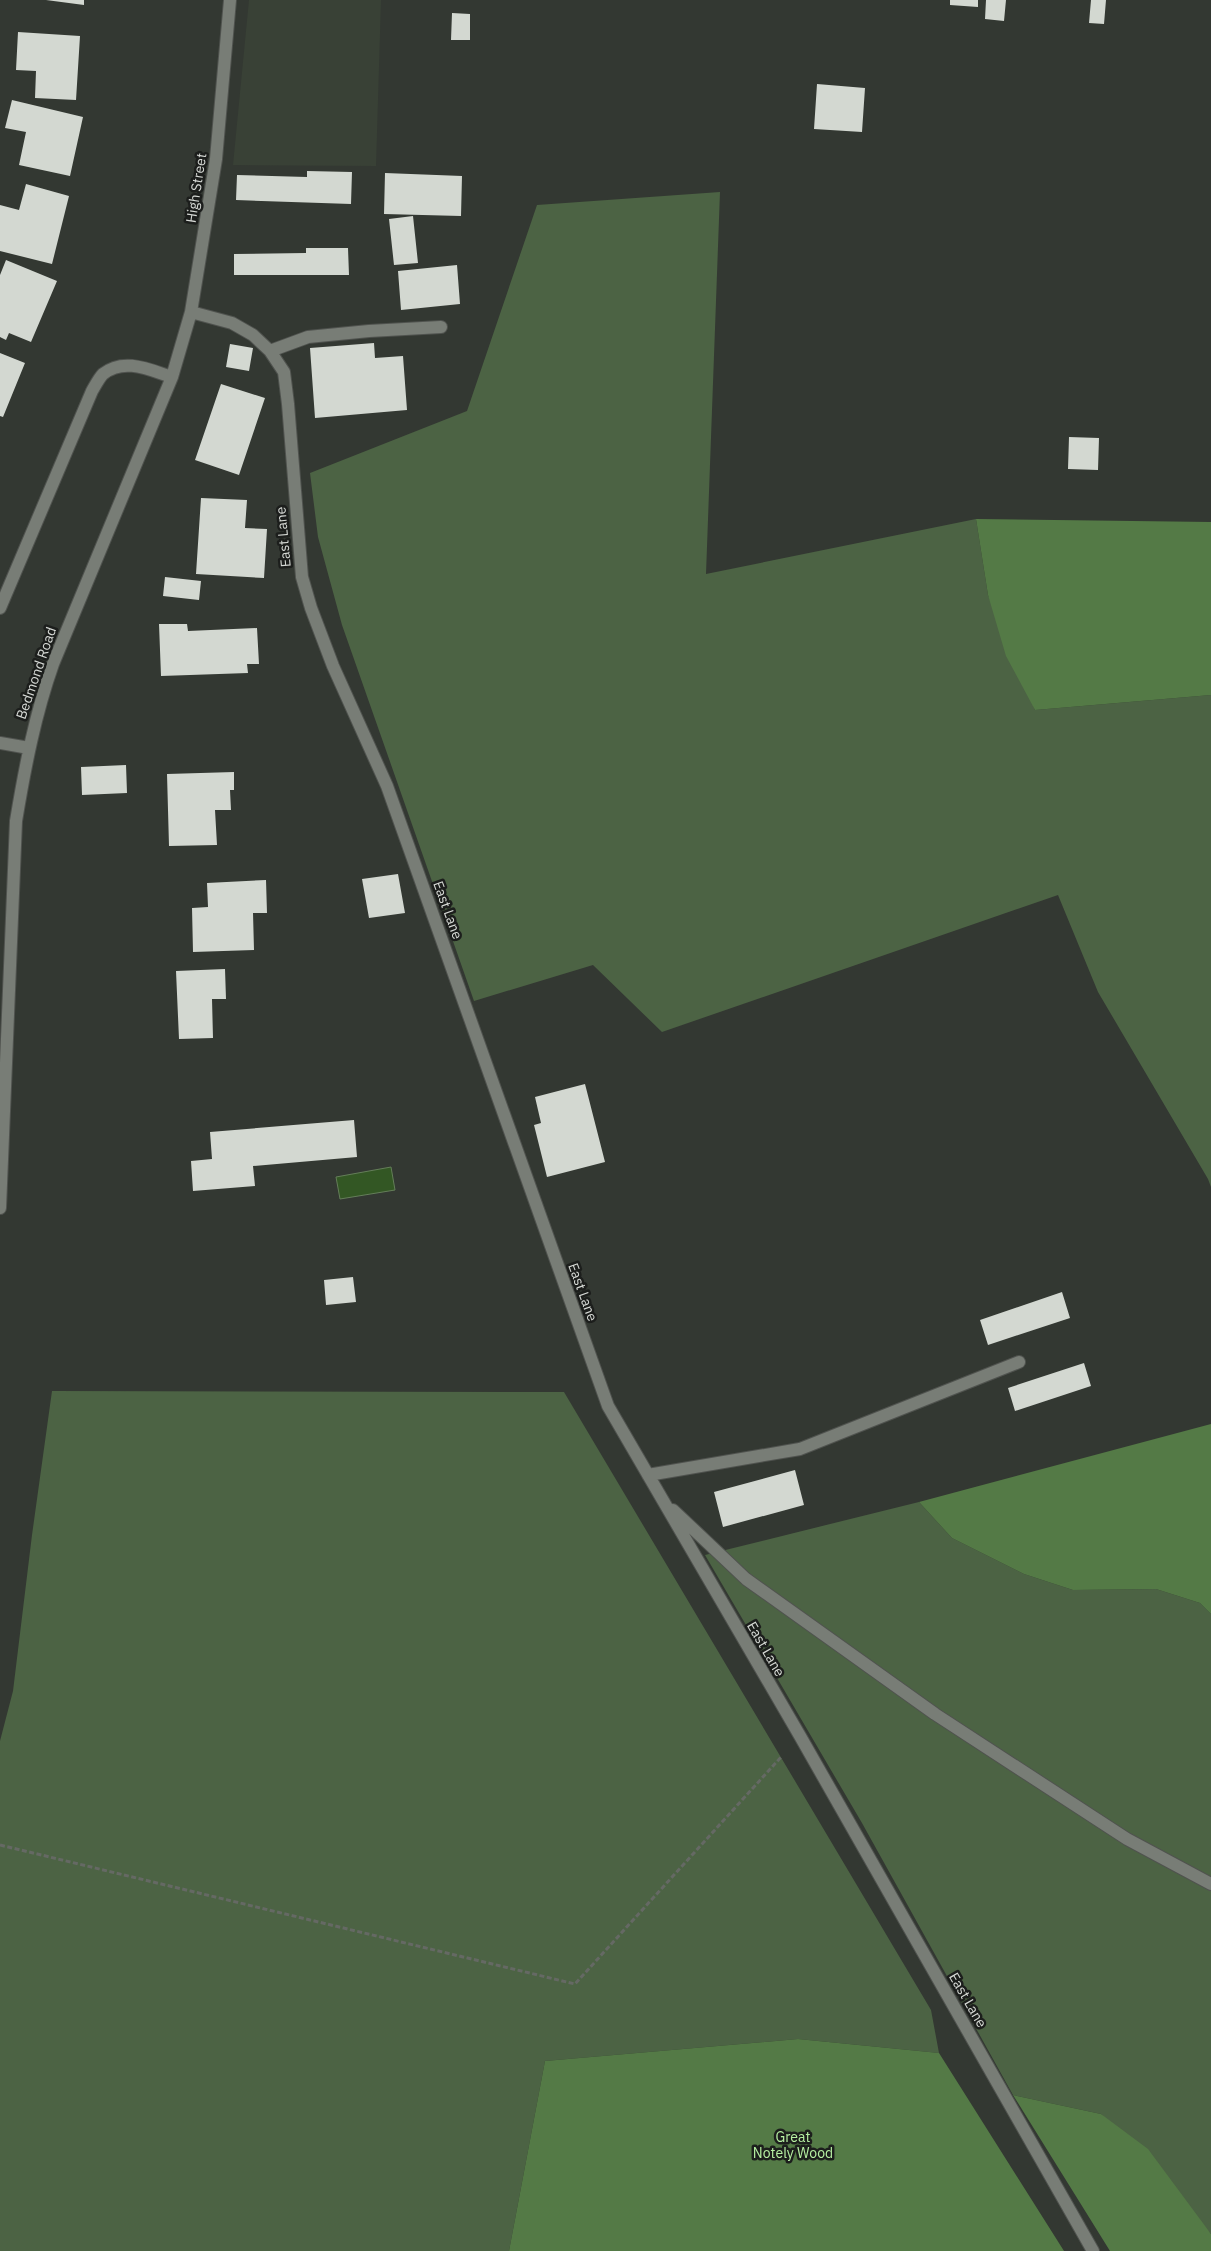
<svg xmlns="http://www.w3.org/2000/svg" width="1211" height="2251" font-family="'IBM Plex Sans',sans-serif">
	<rect width="100%" height="100%" fill="#333832"/>
	<path fill="#394136" d="M249 0H381L376 166 233 165Z"/>
	<path fill="#4c6344" d="M720 192 706 574 976 519 988 595 1035 710 1211 695V1187L1208 1179 1098 992 1058 895 662 1032 593 965 474 1001 342 625 318 537 310 473 467 411 537 205Z
		M52 1391 564 1392 931 2010 939 2053 798 2039 545 2061 509 2251H0V1741L13 1691 32 1535Z
		M919 1502 952 1538 1024 1574 1073 1590 1156 1589 1200 1603 1211 1614V2234L1101 2114 1013 2095 862 1823 705 1555Z"/>
	<path fill="#547a46" d="M976 519 1211 522V695L1035 710 1006 656 988 595Z
		M1211 1424V1614L1200 1603 1156 1589 1073 1590 1024 1574 952 1538 919 1502Z
		M798 2039 939 2053 1064 2251H509L545 2061Z
		M1013 2095 1101 2114 1148 2149 1211 2234V2251H1110Z"/>
	<path fill="#335724" stroke="#647e59" d="M391 1167 395 1190 340 1199 336 1177Z"/>
	<path fill="#d3d8d1" d="M46 0H84V5Z
		M950 0H978V7L950 5Z
		M986 0H1006L1004 21 985 19Z
		M1091 0H1106L1104 24 1089 23Z
		M452 13 470 14V40H451Z
		M18 32 80 36 76 100 35 98 36 71 16 70Z
		M817 84 865 88 862 132 814 129Z
		M12 100 83 117 70 176 19 165 26 132 5 128Z
		M307 171 352 172 351 204 236 200 237 175 307 177Z
		M385 173 462 176 461 216 384 214Z
		M26 184 69 196 52 264 0 251V205L19 210Z
		M413 216 418 263 394 265 389 219Z
		M306 248H348L349 275H234V254L306 253Z
		M6 260 57 281 31 342 9 333 6 340 0 337V275Z
		M457 265 460 304 401 310 398 271Z
		M374 343 375 358 403 356 407 410 315 418 310 348Z
		M230 344 253 348 249 371 226 367Z
		M0 353 25 363 3 417 0 416Z
		M221 384 265 398 239 475 195 460Z
		M1069 437 1099 438 1098 470 1068 469Z
		M201 498 247 500 245 528 267 529 264 578 196 574Z
		M165 577 201 581 199 600 163 596Z
		M159 624H187L188 631 257 628 259 664H247L248 673 161 676Z
		M126 765 127 793 82 795 81 767Z
		M234 772V790H230L231 810H215L217 845 169 846 167 774Z
		M398 874 405 913 369 918 362 879Z
		M266 880 267 913H253L254 950 193 952 192 908 208 907 207 883Z
		M225 969 226 999H212L213 1038 179 1039 176 971Z
		M585 1084 605 1162 547 1177 534 1125 541 1123 535 1097Z
		M354 1120 357 1157 253 1166 255 1186 193 1191 191 1161 212 1159 210 1132Z
		M353 1277 356 1302 326 1305 324 1280Z
		M1062 1292 1070 1318 988 1345 980 1320Z
		M1084 1363 1091 1386 1015 1411 1008 1388Z
		M795 1470 804 1505 723 1527 714 1492Z"/>
	<g fill="none" stroke-linecap="round" stroke-linejoin="round">
		<g stroke="#50534f" stroke-width="14">
			<path id="minor" d="M191 312 232 323 253 335 270 351 284 372 288 404 302 577 311 608 333 666 387 786 608 1406 800 1736 1093 2251
				M270 351 308 337 369 331 441 327
				M0 608 92 391C95 386 99 378 103 374 124 357 150 370 172 377
				M0 743 29 748
				M0 1208 16 821C25 767 35 715 53 664L172 377 191 312 216 159 230 0
				M648 1475 800 1449 1019 1362
				M673 1510 746 1579 935 1714 1127 1839 1211 1884"/>
		</g>
		<path stroke="#656964" stroke-width="3" stroke-dasharray="5 2.5" stroke-linecap="butt" d="M0 1845 575 1984 782 1756"/>
		<use href="#minor" stroke="#787d76" stroke-width="12"/>
	</g>
	<g text-anchor="middle" dominant-baseline="central" stroke-width="5" stroke-linejoin="round" paint-order="stroke">
		<g font-size="14" fill="#d7dad6" stroke="#1c1e1c">
			<text transform="translate(196 188) rotate(-81)">High Street</text>
			<text transform="translate(283 537) rotate(-95)">East Lane</text>
			<text transform="translate(36 673) rotate(-71)">Bedmond Road</text>
			<text transform="translate(448 910) rotate(70)">East Lane</text>
			<text transform="translate(583 1292) rotate(70)">East Lane</text>
			<text transform="translate(766 1649) rotate(60)">East Lane</text>
			<text transform="translate(968 2000) rotate(60)">East Lane</text>
		</g>
		<g font-size="14" fill="#b7f1a3" stroke="#1c1e1c">
			<text x="793" y="2137">Great<tspan x="793" dy="16">Notely Wood</tspan></text>
		</g>
	</g>
</svg>
